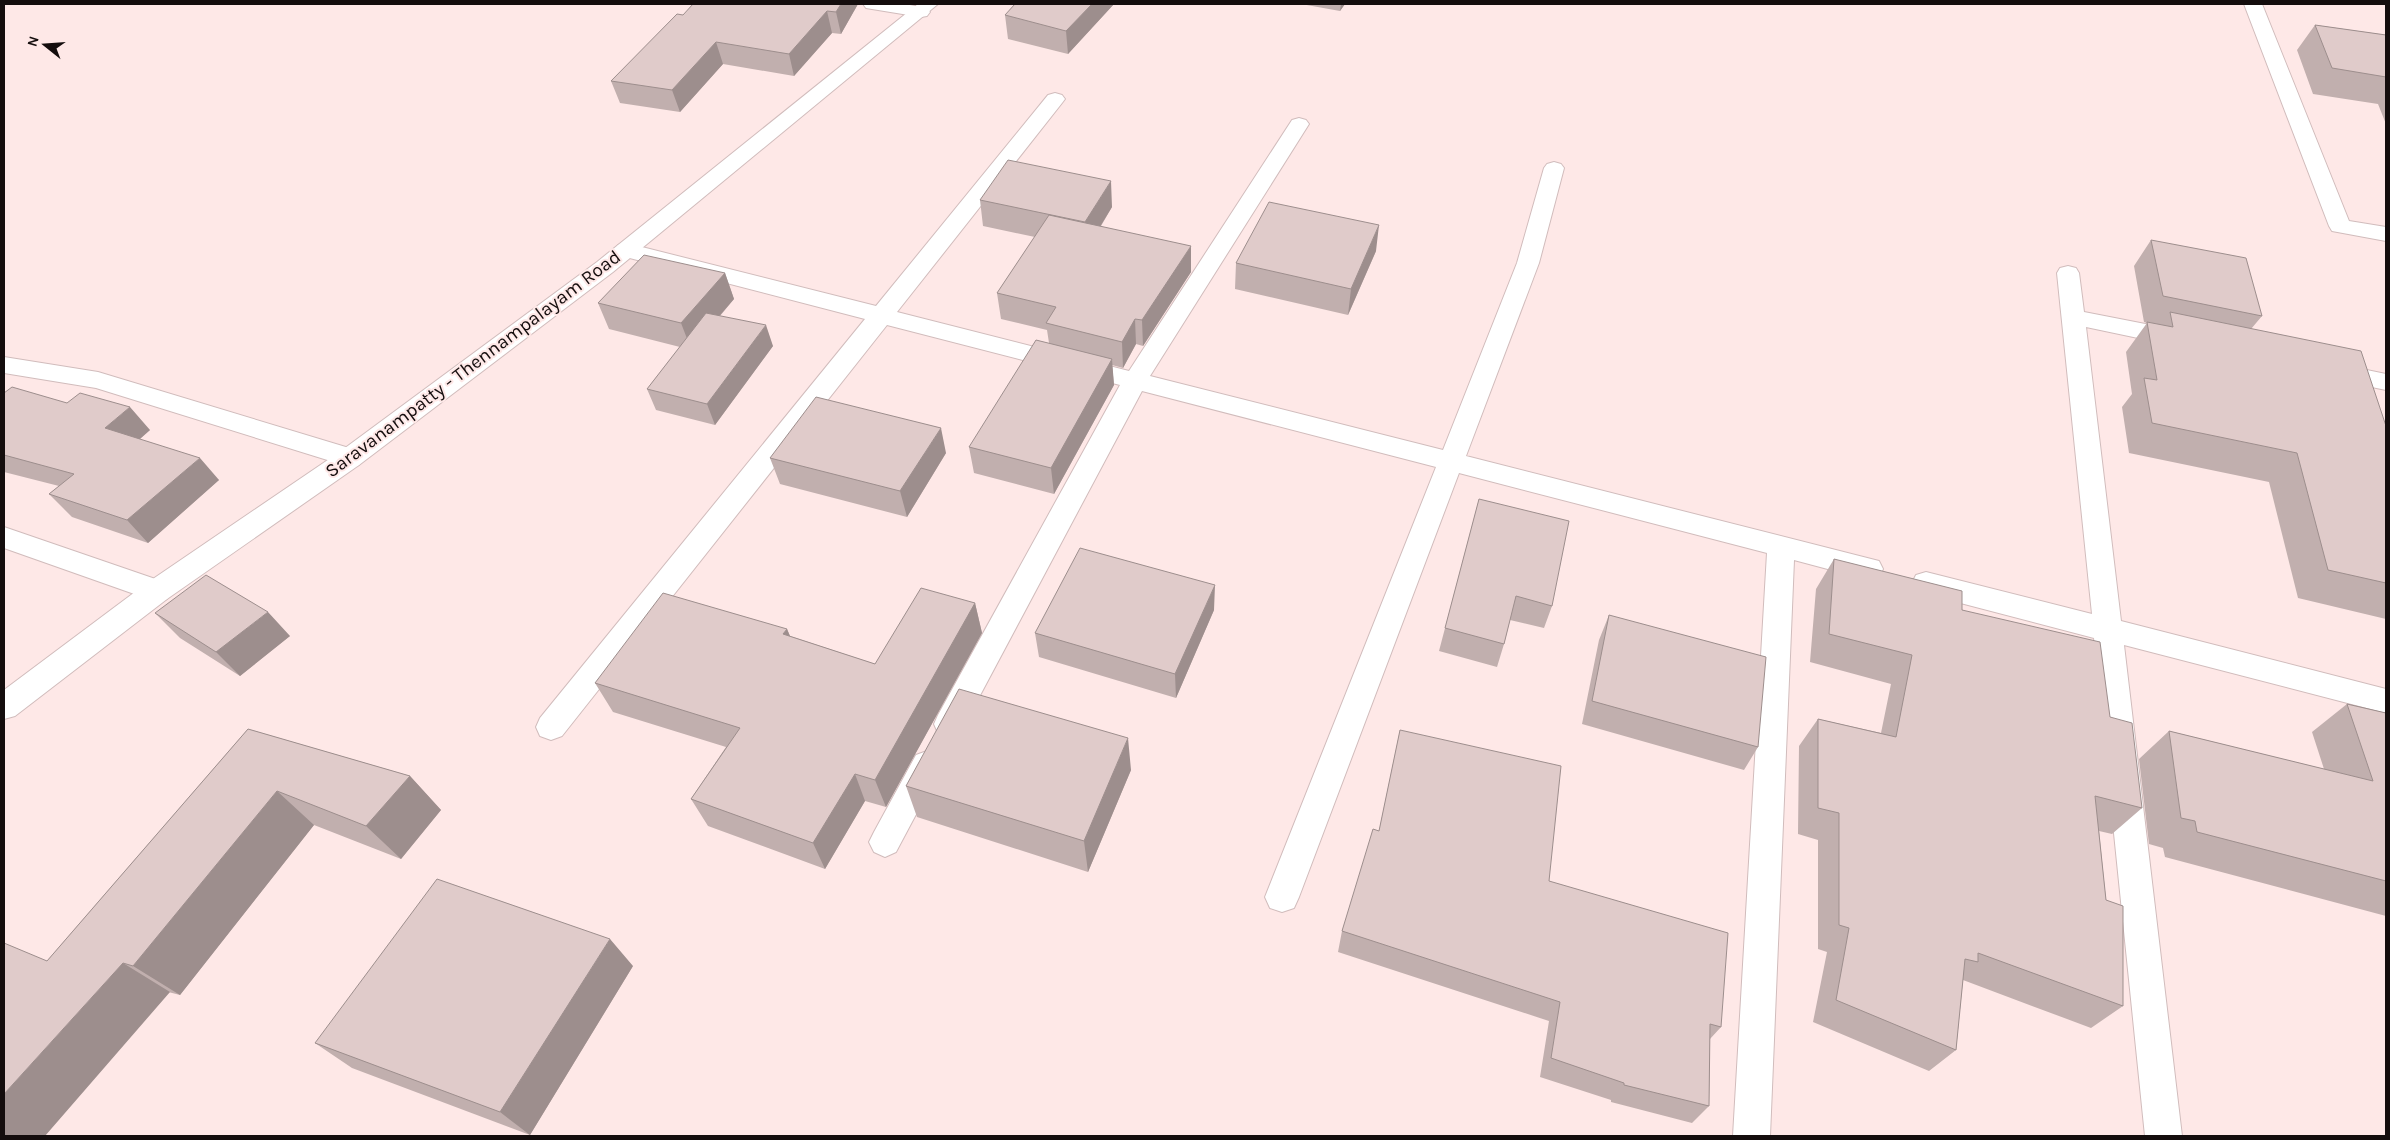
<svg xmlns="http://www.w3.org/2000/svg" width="2390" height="1140" font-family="Karla,sans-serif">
	<rect width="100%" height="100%" fill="#fee8e7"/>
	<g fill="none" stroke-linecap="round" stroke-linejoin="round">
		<g stroke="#d1bcbc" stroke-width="2">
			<path id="street" d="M863 4H904L927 8 930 12 927 16 921 17 872 9 866 8Z
				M2244 4H2262L2349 221 2386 227V241L2332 231 2329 226Z
				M1055 93 1062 95 1065 99 1062 103 897 312 1129 371 1292 120 1299 118 1306 120 1309 124 1150 376 1443 450 1517 263 1544 168 1547 164 1554 162 1561 164 1564 168 1539 263 1466 456 1879 561 1883 569 1879 577 1869 580 1794 560 1770 1136H1733L1767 553 1459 473 1299 897 1294 908 1282 912 1270 908 1265 897 1436 467 1142 391 960 733 949 737 938 733 934 724 938 715 1120 385 887 325 562 736 551 740 540 736 536 727 540 718 865 319 618 255 615 250 618 245 626 243 876 306 1048 95Z
				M2068 266 2076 268 2079 273 2084 312 2176 330 2184 332 2188 338 2184 344 2176 346 2086 327 2121 621 2386 689V713L2124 645 2182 1136H2145L2094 638 1926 594 1916 591 1912 583 1916 575 1926 572 2092 614 2057 273 2060 268Z
				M4 357 98 372 359 451 363 458 359 465 350 467 96 388 4 373Z
				M2333 363 2386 374V390L2324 377 2321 371 2324 365Z
				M4 527 167 583 171 591 167 599 157 602 4 548Z
				M927 751 938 755 942 764 938 773 896 852 885 857 874 852 869 842 874 832 916 755Z"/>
		</g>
		<g stroke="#d1bcbc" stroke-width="2">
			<path id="secondary" d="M918 4H938L613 272 359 465 167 599 15 716 4 719V690L147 583 341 451 597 262Z"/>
		</g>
		<use href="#street" fill="#fff" fill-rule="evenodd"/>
		<use href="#secondary" fill="#fff" fill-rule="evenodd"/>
	</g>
	<path fill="#c1afae" d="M858 4 841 34 832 33 794 76 723 64 680 112 620 103 611 81 683 15Z
		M1114 4 1068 54 1008 39 1005 15Z
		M1301 4H1345L1340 11Z
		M2315 25 2386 35V124L2378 104 2313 94 2297 50Z
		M980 200 1112 207 1101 226 1191 272 1143 346 1136 344 1123 368 1112 365 1114 385 1054 494 974 473 969 447 1049 343 1047 330 1001 319 997 293 1035 237 983 226Z
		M2151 240 2262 316 2251 329 2386 426V619L2298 598 2269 482 2129 453 2122 407 2132 394 2126 352 2147 323 2144 322 2134 266Z
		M1376 251 1348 315 1235 289 1236 263Z
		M725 273 734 299 720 316 773 346 715 425 656 410 647 389 680 347 609 329 598 303Z
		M4 393 150 430 140 439 219 480 148 543 72 517 49 494 59 486 4 472Z
		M946 453 907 517 780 484 770 458Z
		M1479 499 1552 606 1544 628 1510 620 1504 644 1497 667 1439 651Z
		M1834 559 1962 610 2110 717 2142 808 2112 834 2099 831 2106 900 2123 1006 2091 1028 1963 980 1956 1050 1929 1071 1813 1022 1827 952 1818 949V840L1798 834 1799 746 1818 719 1881 733 1891 684 1810 662 1816 589Z
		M975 603 982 633 886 807 865 801 825 869 708 826 691 799 726 747 613 712 595 683 787 629 790 636 875 664Z
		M1214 610 1176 698 1039 657 1035 633Z
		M155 613 290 636 240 676 180 638Z
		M1609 615 1758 747 1744 770 1582 724 1599 640Z
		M2347 704 2386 713V916L2165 857 2163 848 2149 844 2139 759 2169 731 2324 769 2312 732Z
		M248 729 410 776 441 810 401 859 314 825 180 995 47 961Z
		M1400 730 1549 881 1721 1027 1710 1039 1709 1106 1692 1123 1611 1102V1100L1540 1077 1549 1021 1338 952 1342 931 1379 831Z
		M1131 770 1088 872 917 817 906 786Z
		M633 966 530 1135 352 1068 315 1043Z"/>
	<path fill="#9d8e8d" d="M841 4H858L841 34 836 12Z
		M1092 4H1114L1068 54 1066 31Z
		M1341 4H1345L1340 11Z
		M827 11 832 33 794 76 789 54Z
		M716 42 723 64 680 112 672 90Z
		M1111 181 1112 207 1087 248 1085 222Z
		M1379 225 1376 251 1348 315 1351 289Z
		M1191 246V272L1143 346 1142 320Z
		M725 273 734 299 691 349 681 323Z
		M1135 319 1136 344 1123 368 1122 342Z
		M766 325 773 346 715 425 707 404Z
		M1112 359 1114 385 1054 494 1051 468Z
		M130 407 150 430 126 451 105 428Z
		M941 428 946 453 907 517 900 491Z
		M200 458 219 480 148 543 127 520Z
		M1215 585 1214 610 1176 698 1175 674Z
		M975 603 982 633 886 807 875 780Z
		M268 612 290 636 240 676 216 652Z
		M787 629 799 658 783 634Z
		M1128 738 1131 770 1088 872 1084 841Z
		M855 774 865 801 825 869 813 843Z
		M410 776 441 810 401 859 366 826Z
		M277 791 314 825 180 995 133 966Z
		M610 939 633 966 530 1135 500 1112Z
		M123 963 170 992 45 1136H4V1094Z"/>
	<path fill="#e0cbca" stroke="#9d8e8d" d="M693 4H841L836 12 827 11 789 54 716 42 672 90 611 81 677 14 683 15Z
		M1015 4H1092L1066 31 1005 15Z
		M2315 25 2386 35V77L2332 68Z
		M1008 160 1111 181 1085 222 980 200Z
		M1269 202 1379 225 1351 289 1236 263Z
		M1049 215 1191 246 1142 320 1135 319 1122 342 1046 323 1056 307 997 293Z
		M2151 240 2246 258 2262 316 2163 296Z
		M644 255 725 273 681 323 598 303Z
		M2170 312 2361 351 2386 426V583L2328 570 2297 453 2152 423 2144 378 2157 380 2147 322 2173 327Z
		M706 313 766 325 707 404 647 389Z
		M1036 340 1112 359 1051 468 969 447Z
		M12 387 67 403 80 393 130 407 105 428 200 458 127 520 49 494 74 474 4 455V393Z
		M816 397 941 428 900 491 770 458Z
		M1479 499 1569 521 1552 606 1516 596 1504 644 1445 628Z
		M1080 548 1215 585 1175 674 1035 633Z
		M1834 559 1962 591V610L2100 642 2110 717 2132 723 2142 808 2095 796 2106 900 2123 906V1006L1978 953V962L1965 959 1956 1050 1836 1000 1849 928 1839 925V813L1818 808V719L1896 737 1912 655 1829 634Z
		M206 575 268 612 216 652 155 613Z
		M921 588 975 603 875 780 855 774 813 843 691 799 740 728 595 683 663 593 787 629 783 634 875 664Z
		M1609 615 1766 657 1758 747 1592 701Z
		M959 689 1128 738 1084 841 906 786Z
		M2347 704 2386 713V881L2197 832 2195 821 2181 818 2169 731 2373 781Z
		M248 729 410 776 366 826 277 791 133 966 123 963 4 1094V943L47 961Z
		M1400 730 1561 766 1549 881 1728 933 1721 1027 1710 1024 1709 1106 1624 1085V1083L1551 1058 1560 1002 1342 931 1373 829 1379 831Z
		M437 879 610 939 500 1112 315 1043Z"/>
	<g text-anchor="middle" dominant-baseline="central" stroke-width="4" stroke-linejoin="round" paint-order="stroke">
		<g font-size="19" fill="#140d0d" stroke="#fee8e7">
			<text transform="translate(473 364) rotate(-37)">Saravanampatty - Thennampalayam Road</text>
		</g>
	</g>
	<rect width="2390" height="1140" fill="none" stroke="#140d0d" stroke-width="10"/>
	<g transform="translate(45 45) rotate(287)" stroke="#fee8e7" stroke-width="4" paint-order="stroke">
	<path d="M0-4L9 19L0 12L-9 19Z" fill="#140d0d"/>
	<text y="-8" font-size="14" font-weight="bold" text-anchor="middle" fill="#140d0d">N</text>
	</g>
</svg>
